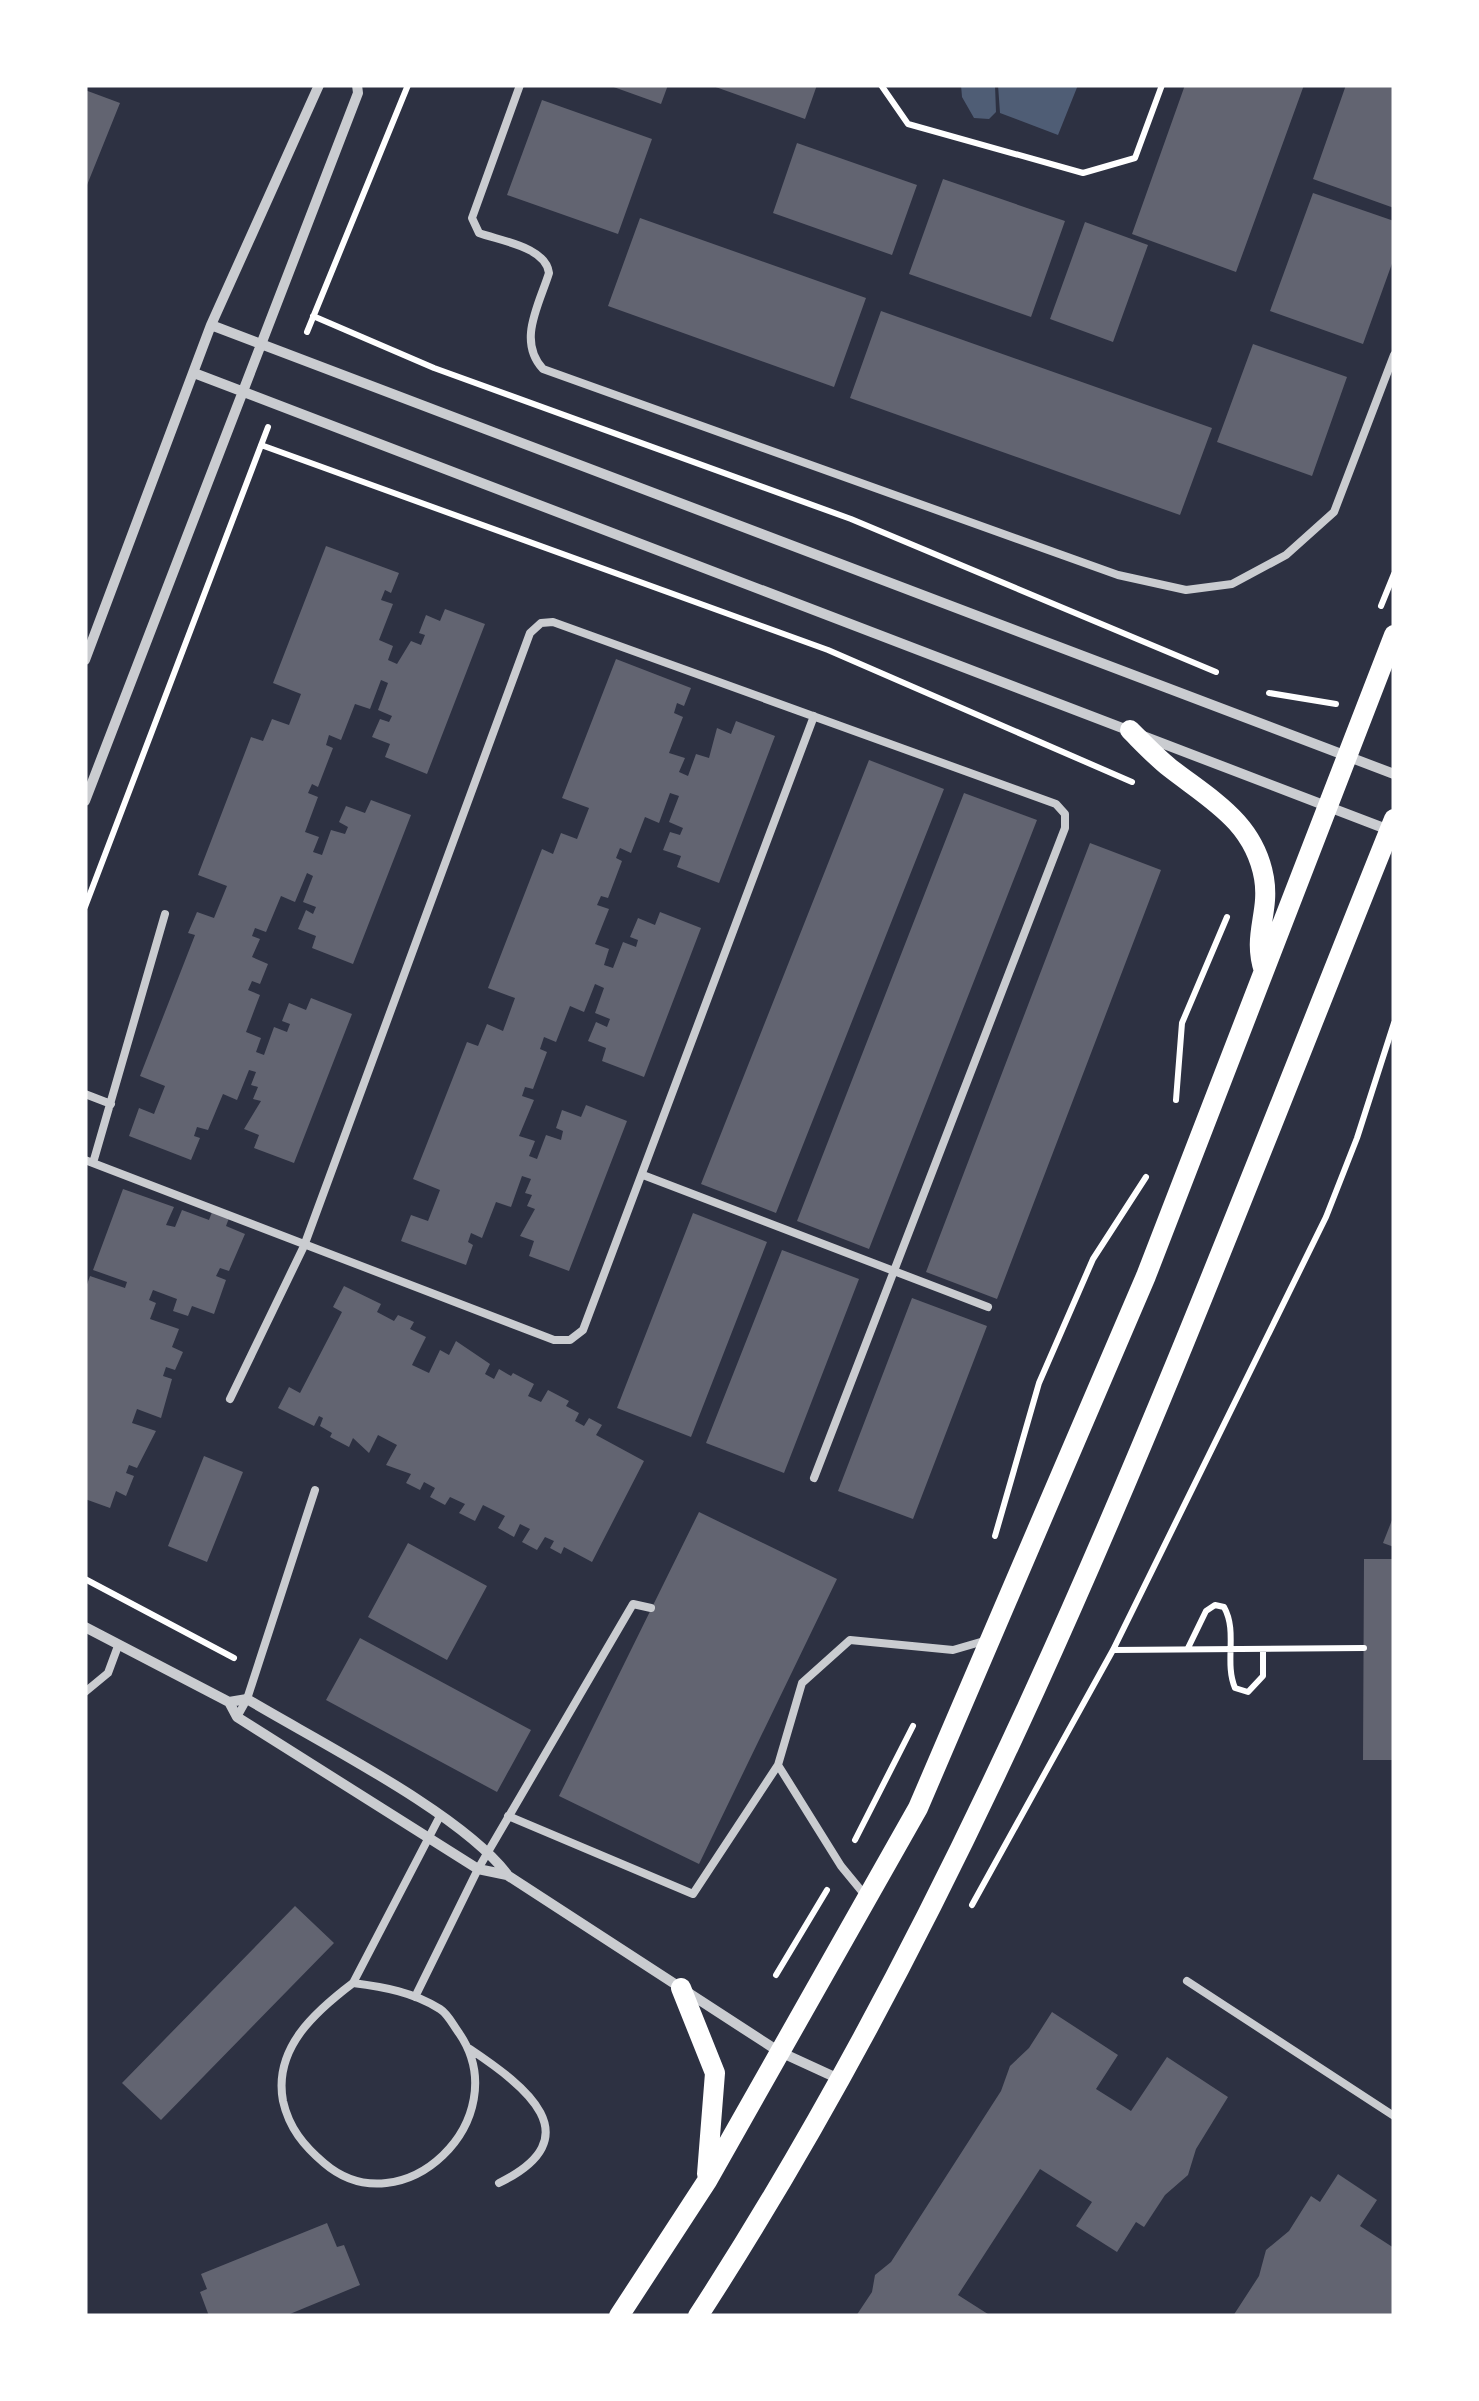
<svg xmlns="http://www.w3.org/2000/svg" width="1479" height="2401" font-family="'Open Sans',sans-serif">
	<rect width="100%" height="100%" fill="#2d3142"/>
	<path fill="#4f5d75" d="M961 85H995L996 112 989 119 974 118 962 97Z
		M1078 85 1058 135 1000 113 998 85Z"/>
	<path fill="#626471" d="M608 85H668L661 104Z
		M710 85H817L805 119Z
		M1185 85H1304L1236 272 1132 234Z
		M1346 85H1394V208L1313 179Z
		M85 90 120 103 85 190Z
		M542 100 652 139 618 234 507 195Z
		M797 143 917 185 892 255 773 213Z
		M943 179 1065 221 1031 317 909 274Z
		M1313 193 1394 221V258L1363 344 1270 311Z
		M640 218 866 298 834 387 608 306Z
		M1085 222 1148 245 1113 342 1050 319Z
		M881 311 1212 428 1180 515 850 398Z
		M1253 344 1347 377 1312 476 1217 442Z
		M326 546 399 573 391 593 385 590 381 600 393 604 379 640 393 646 388 660 397 664 411 641 421 645 425 635 419 633 426 615 440 621 445 609 485 624 427 774 385 757 390 744 372 737 380 719 389 722 392 716 378 710 388 683 381 680 370 709 355 704 341 740 329 735 326 745 333 748 318 787 312 784 308 793 318 797 305 832 319 837 313 852 322 855 331 830 345 834 348 827 339 822 346 806 365 813 371 800 411 815 353 964 312 948 316 936 298 929 306 910 313 914 316 907 303 902 313 876 307 873 295 902 281 896 266 932 255 928 252 936 260 939 252 957 268 964 260 984 252 981 248 990 260 995 246 1032 261 1038 256 1052 264 1055 274 1027 287 1032 290 1024 282 1021 289 1003 306 1010 311 998 352 1014 294 1163 254 1148 259 1135 244 1129 261 1101 253 1099 258 1087 251 1085 256 1072 249 1070 237 1100 223 1094 208 1130 197 1127 194 1136 200 1138 191 1160 129 1136 139 1108 154 1114 165 1086 140 1076 195 935 188 933 197 912 214 918 227 886 198 875 251 737 263 741 272 719 289 725 301 694 273 683Z
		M616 659 691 688 684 706 677 703 674 713 683 717 669 753 685 758 679 772 688 776 696 754 709 758 717 728 731 734 736 721 775 736 719 883 677 867 681 856 663 850 670 832 680 835 683 828 669 822 679 796 670 793 659 823 645 817 631 853 620 848 616 858 622 861 608 898 601 896 597 905 609 909 595 944 609 949 604 965 613 968 623 942 636 947 638 940 630 937 638 918 655 925 660 912 701 928 644 1077 602 1061 606 1048 588 1041 596 1022 607 1027 610 1019 595 1013 604 988 595 984 584 1012 570 1006 556 1042 544 1037 540 1049 547 1052 533 1089 525 1087 522 1096 534 1100 519 1136 535 1141 529 1156 537 1159 546 1135 561 1140 563 1131 556 1128 562 1110 581 1117 586 1105 627 1121 569 1271 529 1256 534 1241 520 1236 535 1209 527 1206 532 1195 525 1193 531 1179 522 1176 511 1207 496 1202 482 1238 471 1233 468 1242 473 1245 466 1265 401 1241 411 1215 428 1221 440 1190 413 1179 467 1042 478 1046 487 1024 503 1031 515 998 488 988 542 849 553 854 561 833 577 839 589 808 562 798Z
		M869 760 944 789 776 1213 701 1184Z
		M964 793 1037 820 869 1249 797 1221Z
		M1090 843 1161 870 997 1299 926 1272Z
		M123 1189 174 1207 166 1225 175 1227 182 1210 209 1220 212 1212 229 1218 226 1226 245 1234 229 1271 220 1268 216 1276 226 1280 214 1314 192 1306 188 1316 173 1311 177 1299 153 1290 149 1300 156 1303 150 1319 179 1329 172 1347 183 1352 175 1370 166 1367 163 1376 172 1379 161 1418 137 1409 132 1423 156 1431 137 1468 129 1465 126 1473 134 1476 126 1496 116 1491 110 1508 85 1499V1290L90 1276 125 1288 127 1282 93 1270Z
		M693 1213 767 1242 691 1437 617 1408Z
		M782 1250 859 1279 784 1473 706 1443Z
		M344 1286 381 1304 377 1312 394 1321 398 1315 414 1322 410 1329 426 1337 412 1365 429 1373 440 1350 449 1355 456 1341 490 1364 485 1374 494 1379 499 1369 511 1376 513 1373 534 1384 528 1396 541 1402 548 1390 569 1401 566 1406 579 1413 575 1421 584 1426 589 1418 602 1425 596 1435 644 1461 592 1562 564 1547 561 1554 550 1548 554 1541 545 1537 537 1550 522 1542 530 1529 520 1524 514 1537 498 1528 505 1516 483 1505 475 1521 459 1513 465 1504 450 1497 445 1505 430 1497 435 1488 424 1482 420 1490 406 1483 411 1474 386 1465 397 1445 378 1435 369 1453 353 1438 349 1447 330 1437 332 1433 320 1426 323 1418 319 1416 314 1426 278 1408 289 1387 300 1393 342 1312 333 1307Z
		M912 1298 987 1326 913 1519 838 1491Z
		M204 1456 243 1472 207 1562 168 1546Z
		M699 1512 837 1579 699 1864 559 1796Z
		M1394 1515V1547L1383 1543Z
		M408 1543 487 1586 447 1660 368 1617Z
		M1364 1559H1394V1760H1363Z
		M360 1638 531 1730 497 1792 326 1700Z
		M295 1906 334 1943 161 2120 122 2083Z
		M1052 2012 1118 2055 1096 2089 1131 2111 1167 2057 1228 2097 1196 2149 1188 2175 1165 2195 1144 2227 1136 2222 1117 2252 1076 2226 1092 2202 1040 2169 958 2295 991 2316H856L872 2292 875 2275 891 2262 1001 2091 1010 2066 1029 2048Z
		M1338 2174 1377 2200 1360 2226 1394 2248V2316H1233L1259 2276 1266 2250 1289 2231 1311 2196 1320 2202Z
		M327 2223 337 2247 344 2245 360 2285 285 2316H209L200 2292 207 2289 201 2274Z"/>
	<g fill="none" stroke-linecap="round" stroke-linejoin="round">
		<path stroke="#fff" stroke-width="6" d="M881 85 908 124 1083 173 1135 158 1162 85
			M313 316 434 368 851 519 1216 672
			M307 332 408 85
			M261 445 828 650 1132 782
			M1381 606 1394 574
			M1269 693 1336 704
			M85 907 268 427
			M1176 1100 1182 1023 1227 917
			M995 1536 1039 1383 1093 1259 1146 1177
			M85 1579 234 1658
			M1188 1648 1206 1611 1215 1605 1224 1607C1238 1632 1224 1662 1235 1688L1248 1692 1263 1676V1649
			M1113 1650 1364 1648
			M855 1840 913 1726
			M972 1905 1113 1650 1326 1217 1357 1138 1394 1023
			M776 1975 827 1890"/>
		<path stroke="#caccd0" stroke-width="8" d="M520 85 472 218 479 233C501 241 546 247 549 273 539 305 517 341 543 369L1118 575 1186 590 1232 584 1286 555 1334 512 1394 355
			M85 1094 111 1104
			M85 1160 554 1340H570L583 1330 814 716
			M93 1163 165 914
			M643 1175 988 1307
			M230 1399 304 1246 530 633 541 623 553 622 1056 804 1065 814V828L814 1478
			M85 1692 108 1673 118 1646
			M237 1717 247 1699 315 1490
			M508 1816 693 1894 778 1765
			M864 1894 841 1866 778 1765 802 1683 850 1640 953 1650 984 1641
			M1187 1981 1394 2116
			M353 1983C384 1987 413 1992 440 2009 448 2014 453 2025 459 2033 518 2119 402 2230 324 2163 304 2146 289 2128 283 2101 273 2048 316 2011 353 1983Z
			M353 1983 440 1816
			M415 1997 478 1869 633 1604 651 1608
			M470 2049C525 2086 593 2137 499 2183"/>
		<path stroke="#caccd0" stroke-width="10" d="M211 325 1394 774
			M194 373 1389 830
			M85 660 211 325 319 85
			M85 801 358 93 357 85
			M85 1627 229 1702 237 1717 478 1869 507 1875 778 2051 839 2079
			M229 1702 247 1699C317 1741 461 1813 507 1874"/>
		<path stroke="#fff" stroke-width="20" d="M1130 730C1143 743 1156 757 1170 768 1211 800 1254 822 1264 878 1270 913 1252 935 1264 971
			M681 1988 715 2073 707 2174
			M619 2316 707 2181 918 1808 1146 1276 1394 635
			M698 2316C999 1853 1188 1330 1394 819"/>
	</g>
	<rect width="1479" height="2401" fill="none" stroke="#ffffff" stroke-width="175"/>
</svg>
